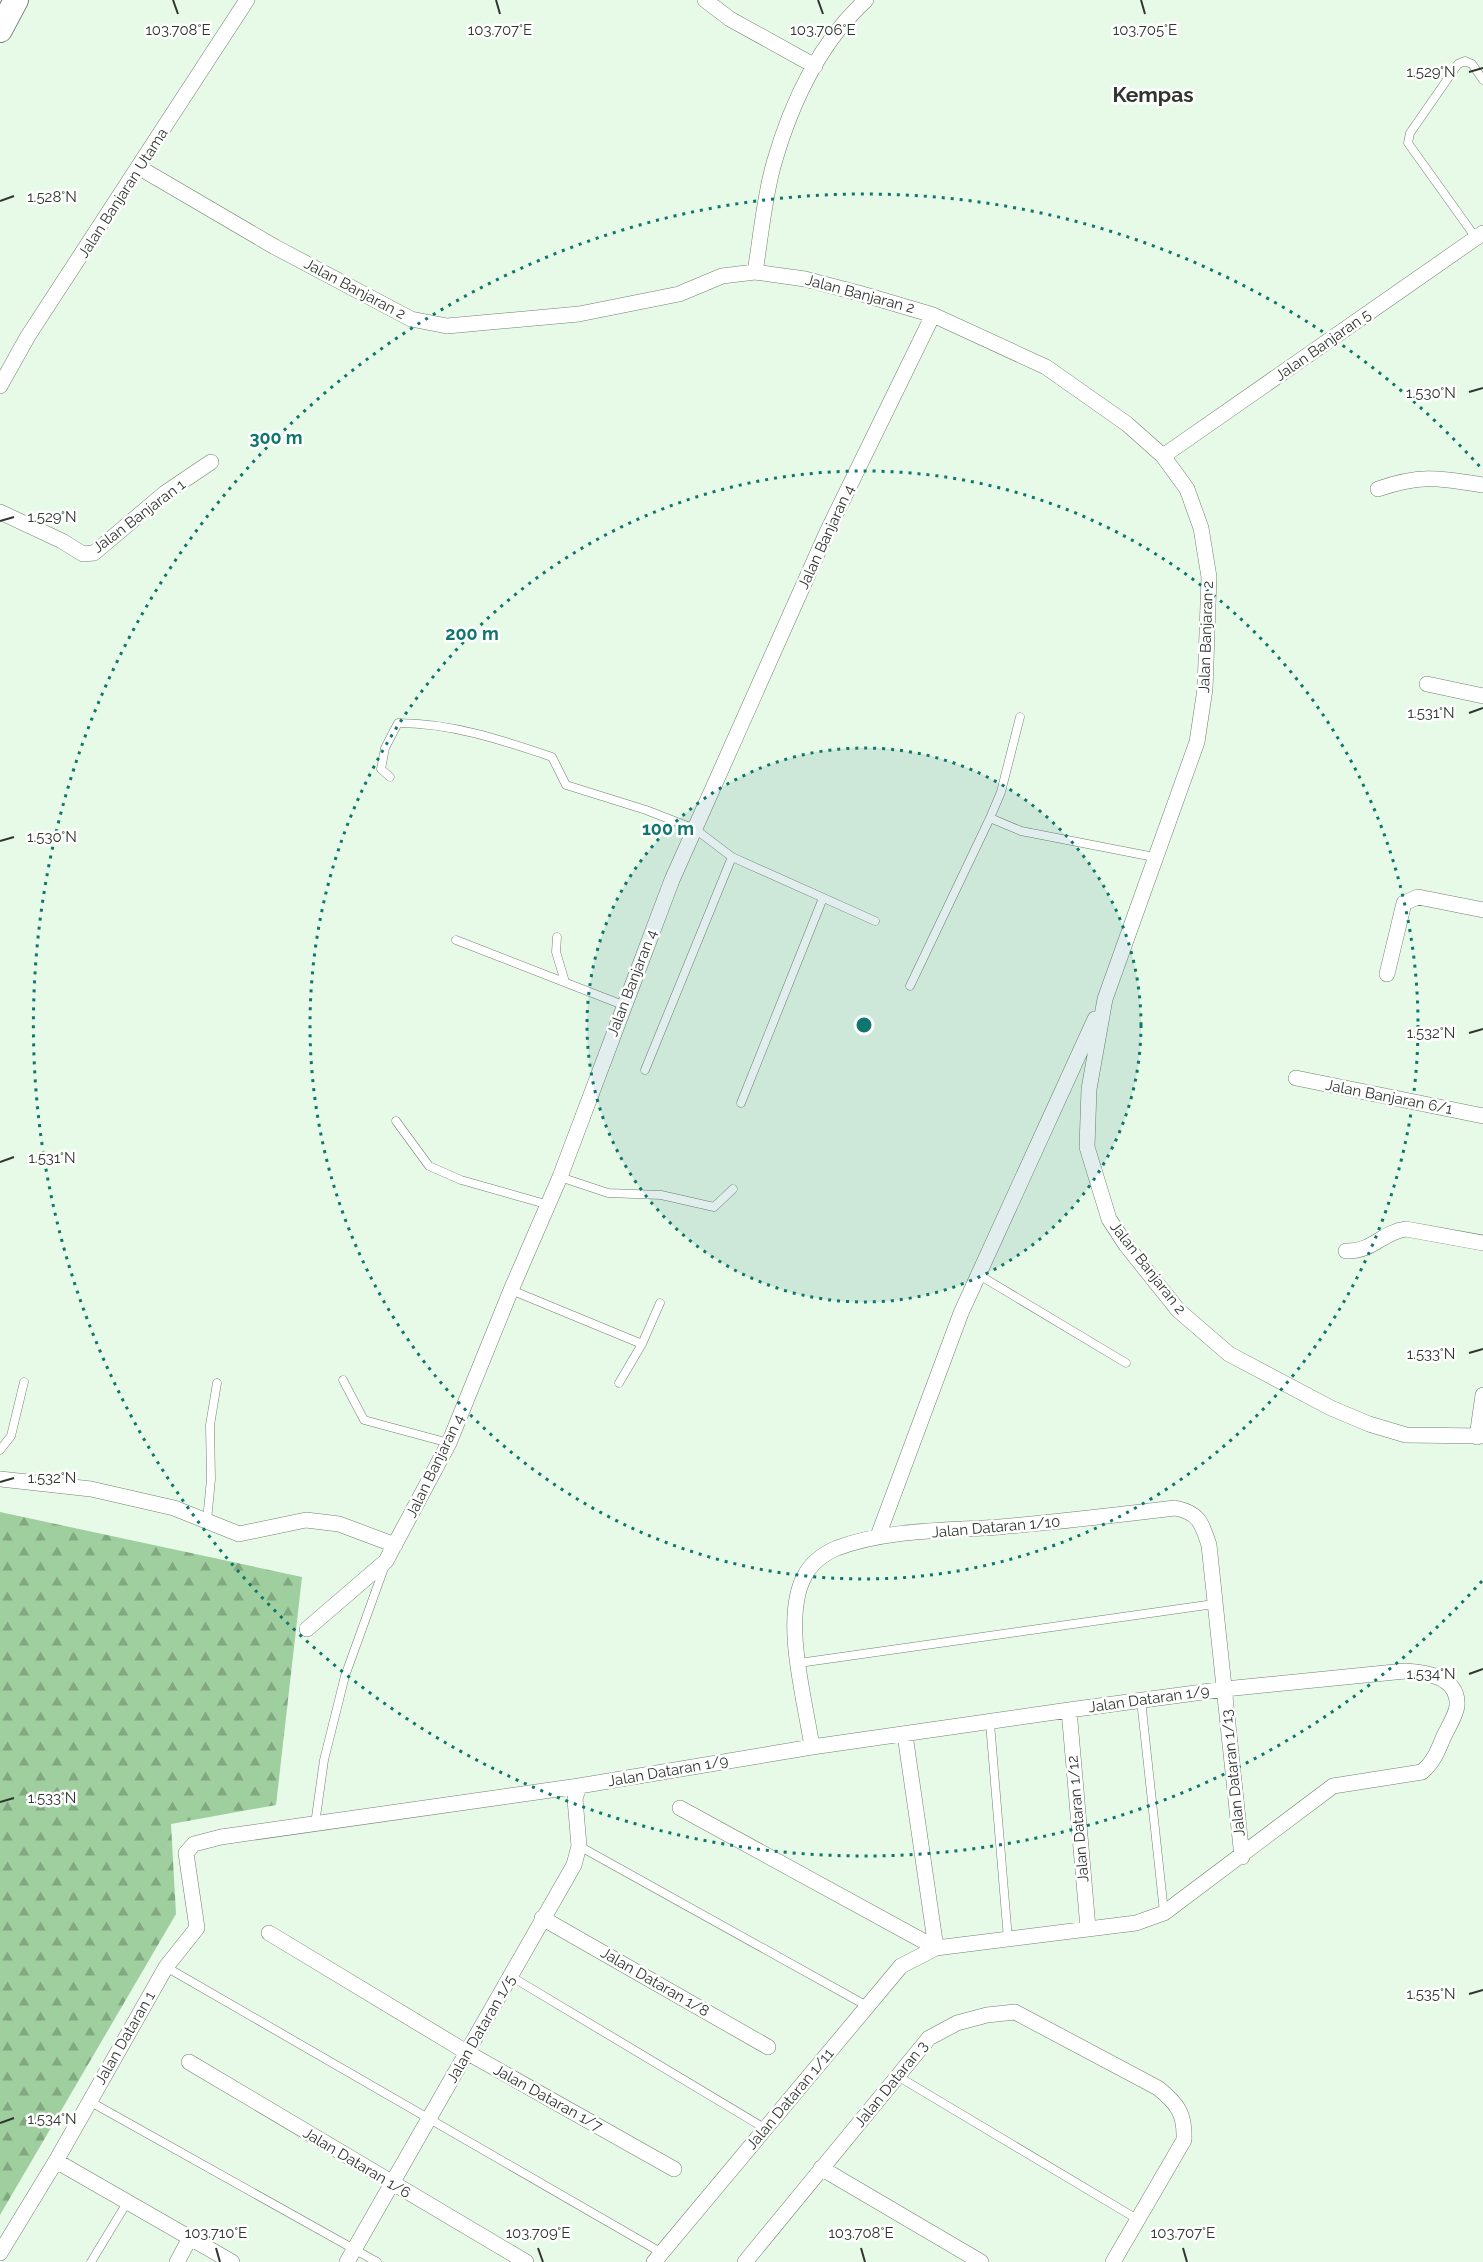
<svg xmlns="http://www.w3.org/2000/svg" width="1483" height="2262" font-family="Raleway,sans-serif">
	<defs>
		<pattern id="forest-firs" width="22" height="20" patternUnits="userSpaceOnUse" patternTransform="scale(1.5)"><rect width="22" height="20" fill="#9fce9f"/><path d="M5 1l3.5 6h-7zM16 11l3.5 6h-7z" fill="#82a882"/></pattern>
	</defs>
	<rect width="100%" height="100%" fill="#e7f9e7"/>
	<path fill="url(#forest-firs)" d="M0 1512 302 1577 276 1805 171 1824 176 1914 0 2215Z"/>
	<g fill="none" stroke-linecap="round" stroke-linejoin="round">
		<g stroke="#728171" stroke-width="9">
			<path id="lane" d="M1476 238 1408 143 1410 133 1458 64 1465 61 1472 64 1483 80
				M1020 717 1001 792 990 818 1021 831 1154 857
				M390 777 381 769 385 748 398 723C451 723 502 740 552 757L566 785 646 810 695 829 732 857 875 921
				M557 937 556 952 565 982
				M456 940 623 1005
				M910 986 990 818
				M645 1070 732 857
				M741 1103 823 898
				M396 1121 429 1166 461 1180 549 1205
				M560 1177 608 1193 661 1195 714 1207 733 1189
				M979 1275 1126 1363
				M511 1290 642 1344 619 1383
				M642 1344 660 1303
				M343 1380 364 1420 449 1443
				M0 1450 11 1436 24 1382
				M207 1521 211 1479 210 1425 217 1383
				M799 1663 1214 1604
				M1141 1700 1164 1912
				M990 1723 1008 1939
				M315 1824 324 1760 345 1676 384 1568
				M579 1846 867 2006
				M166 1967 662 2253
				M512 1977 766 2129
				M899 2077 1137 2219
				M89 2101 377 2262
				M91 2262 128 2201"/>
		</g>
		<g stroke="#728171" stroke-width="16">
			<path id="street" d="M705 0 730 19 815 66
				M140 168 275 247 411 319 447 326 579 314 679 294 722 276 755 272 805 279 862 294 933 315 1046 367 1127 424 1163 456 1187 489 1201 528 1209 577 1205 689 1197 742 1105 999 1089 1089 1087 1147 1109 1219 1126 1245 1178 1310 1229 1354 1331 1408 1369 1424 1406 1435 1483 1436
				M755 272C761 236 764 198 774 163 791 104 820 42 866 0
				M0 386 28 336 247 0
				M1163 456 1483 233
				M1378 489C1421 474 1439 478 1483 485
				M0 512 62 541 83 554 94 553 165 493 211 462
				M1427 684 1483 696
				M1387 974 1404 903 1418 897 1483 910
				M1296 1078 1483 1116
				M1346 1251C1373 1252 1382 1232 1406 1229L1483 1243
				M1477 1437 1483 1395
				M0 1479 91 1489 174 1508 239 1534 306 1520 339 1524 395 1545
				M878 1536 961 1313 1095 1019
				M307 1629 386 1561 449 1443 511 1290 560 1177 672 880 827 532 933 315
				M1069 1710 1088 1928
				M905 1735 936 1948
				M812 1747C805 1699 782 1620 804 1577 811 1563 823 1554 837 1548 888 1529 946 1531 999 1527 1058 1522 1117 1515 1175 1508 1200 1513 1202 1524 1209 1545L1242 1857
				M680 1808 936 1948
				M542 1918 768 2047
				M269 1933 468 2053 674 2169
				M189 2062 526 2262
				M56 2161 232 2262
				M821 2168 981 2262
				M0 2253 56 2161 166 1967 197 1928 186 1853 194 1844 221 1837 579 1786 812 1747 1069 1710 1225 1689 1405 1671C1426 1672 1459 1677 1457 1706 1456 1715 1448 1728 1444 1736 1438 1750 1434 1762 1422 1772L1333 1786 1164 1913 1136 1923 936 1948 901 1966 654 2262
				M177 2262 190 2238
				M347 2262 574 1865 579 1846 575 1799 579 1786
				M745 2262 929 2038 957 2023 987 2015 1015 2012 1158 2088C1178 2104 1185 2114 1184 2140L1113 2262"/>
		</g>
		<g stroke="#728171" stroke-width="26">
			<path id="primary" d="M0 30 16 0"/>
		</g>
		<use href="#lane" stroke="#fff" stroke-width="8"/>
		<use href="#street" stroke="#fff" stroke-width="15"/>
		<use href="#primary" stroke="#fff" stroke-width="24"/>
	</g>
	<path fill="none" stroke="#2f362f" stroke-width="2" d="M173 0 178 14M496 0 500 14M818 0 823 14M1141 0 1145 14M1469 72 1483 68M0 201 14 196M1469 392 1483 388M0 521 14 517M1469 713 1483 708M0 841 14 837M1469 1033 1483 1029M0 1162 14 1157M1469 1353 1483 1349M0 1482 14 1478M1469 1674 1483 1669M0 1802 14 1798M1469 1994 1483 1990M0 2123 14 2118M216 2248 220 2262M538 2248 543 2262M861 2248 865 2262M1183 2248 1187 2262"/>
	<circle cx="864" cy="1025" r="277" fill="#0f766e" fill-opacity=".12"/>
	<g fill="none" stroke="#0f766e" stroke-width="3" stroke-dasharray="3 6">
		<circle cx="864" cy="1025" r="277"/>
		<circle cx="864" cy="1025" r="554"/>
		<path d="M1482 1581A831 831 0 1 1 1482 469"/>
	</g>
	<g text-anchor="middle" dominant-baseline="central" stroke-width="5" stroke-linejoin="round" paint-order="stroke">
		<g font-size="15" fill="#2f362f" stroke="#fff">
			<text transform="translate(123 193) rotate(-57)">Jalan Banjaran Utama</text>
			<text transform="translate(355 289) rotate(28)">Jalan Banjaran 2</text>
			<text transform="translate(860 294) rotate(15)">Jalan Banjaran 2</text>
			<text transform="translate(1323 345) rotate(-35)">Jalan Banjaran 5</text>
			<text transform="translate(139 516) rotate(-37)">Jalan Banjaran 1</text>
			<text transform="translate(826 537) rotate(-65)">Jalan Banjaran 4</text>
			<text transform="translate(1206 637) rotate(-88)">Jalan Banjaran 2</text>
			<text transform="translate(632 983) rotate(-69)">Jalan Banjaran 4</text>
			<text transform="translate(1389 1097) rotate(11)">Jalan Banjaran 6/1</text>
			<text transform="translate(1148 1268) rotate(52)">Jalan Banjaran 2</text>
			<text transform="translate(435 1466) rotate(-64)">Jalan Banjaran 4</text>
			<text transform="translate(996 1527) rotate(-5)">Jalan Dataran 1/10</text>
			<text transform="translate(1149 1699) rotate(-8)">Jalan Dataran 1/9</text>
			<text transform="translate(668 1771) rotate(-10)">Jalan Dataran 1/9</text>
			<text transform="translate(1233 1773) rotate(-96)">Jalan Dataran 1/13</text>
			<text transform="translate(1078 1819) rotate(-95)">Jalan Dataran 1/12</text>
			<text transform="translate(655 1982) rotate(30)">Jalan Dataran 1/8</text>
			<text transform="translate(481 2029) rotate(-60)">Jalan Dataran 1/5</text>
			<text transform="translate(125 2038) rotate(-60)">Jalan Dataran 1</text>
			<text transform="translate(891 2084) rotate(-51)">Jalan Dataran 3</text>
			<text transform="translate(548 2098) rotate(29)">Jalan Dataran 1/7</text>
			<text transform="translate(790 2099) rotate(-50)">Jalan Dataran 1/11</text>
			<text transform="translate(357 2163) rotate(31)">Jalan Dataran 1/6</text>
		</g>
		<g font-size="21" font-weight="bold" fill="#2f362f" stroke="#fff">
			<text x="1153" y="94">Kempas</text>
		</g>
	</g>
	<g font-size="15" text-anchor="middle" fill="#2f362f" stroke="#fff" stroke-width="5" stroke-linejoin="round" paint-order="stroke">
		<text x="178" y="35">103.708°E</text>
		<text x="500" y="35">103.707°E</text>
		<text x="823" y="35">103.706°E</text>
		<text x="1145" y="35">103.705°E</text>
		<text x="1431" y="77">1.529°N</text>
		<text x="52" y="202">1.528°N</text>
		<text x="1431" y="398">1.530°N</text>
		<text x="52" y="522">1.529°N</text>
		<text x="1431" y="718">1.531°N</text>
		<text x="52" y="842">1.530°N</text>
		<text x="1431" y="1038">1.532°N</text>
		<text x="52" y="1163">1.531°N</text>
		<text x="1431" y="1359">1.533°N</text>
		<text x="52" y="1483">1.532°N</text>
		<text x="1431" y="1679">1.534°N</text>
		<text x="52" y="1803">1.533°N</text>
		<text x="1431" y="1999">1.535°N</text>
		<text x="52" y="2124">1.534°N</text>
		<text x="216" y="2238">103.710°E</text>
		<text x="538" y="2238">103.709°E</text>
		<text x="861" y="2238">103.708°E</text>
		<text x="1183" y="2238">103.707°E</text>
	</g>
	<circle cx="864" cy="1025" r="9" fill="#0f766e" stroke="#fff" stroke-width="3"/>
	<g font-size="18" text-anchor="middle" font-weight="bold" fill="#0f766e" stroke="#fff" stroke-width="5" stroke-linejoin="round" paint-order="stroke">
		<text x="276" y="444">300 m</text>
		<text x="472" y="640">200 m</text>
		<text x="668" y="835">100 m</text>
	</g>
</svg>
